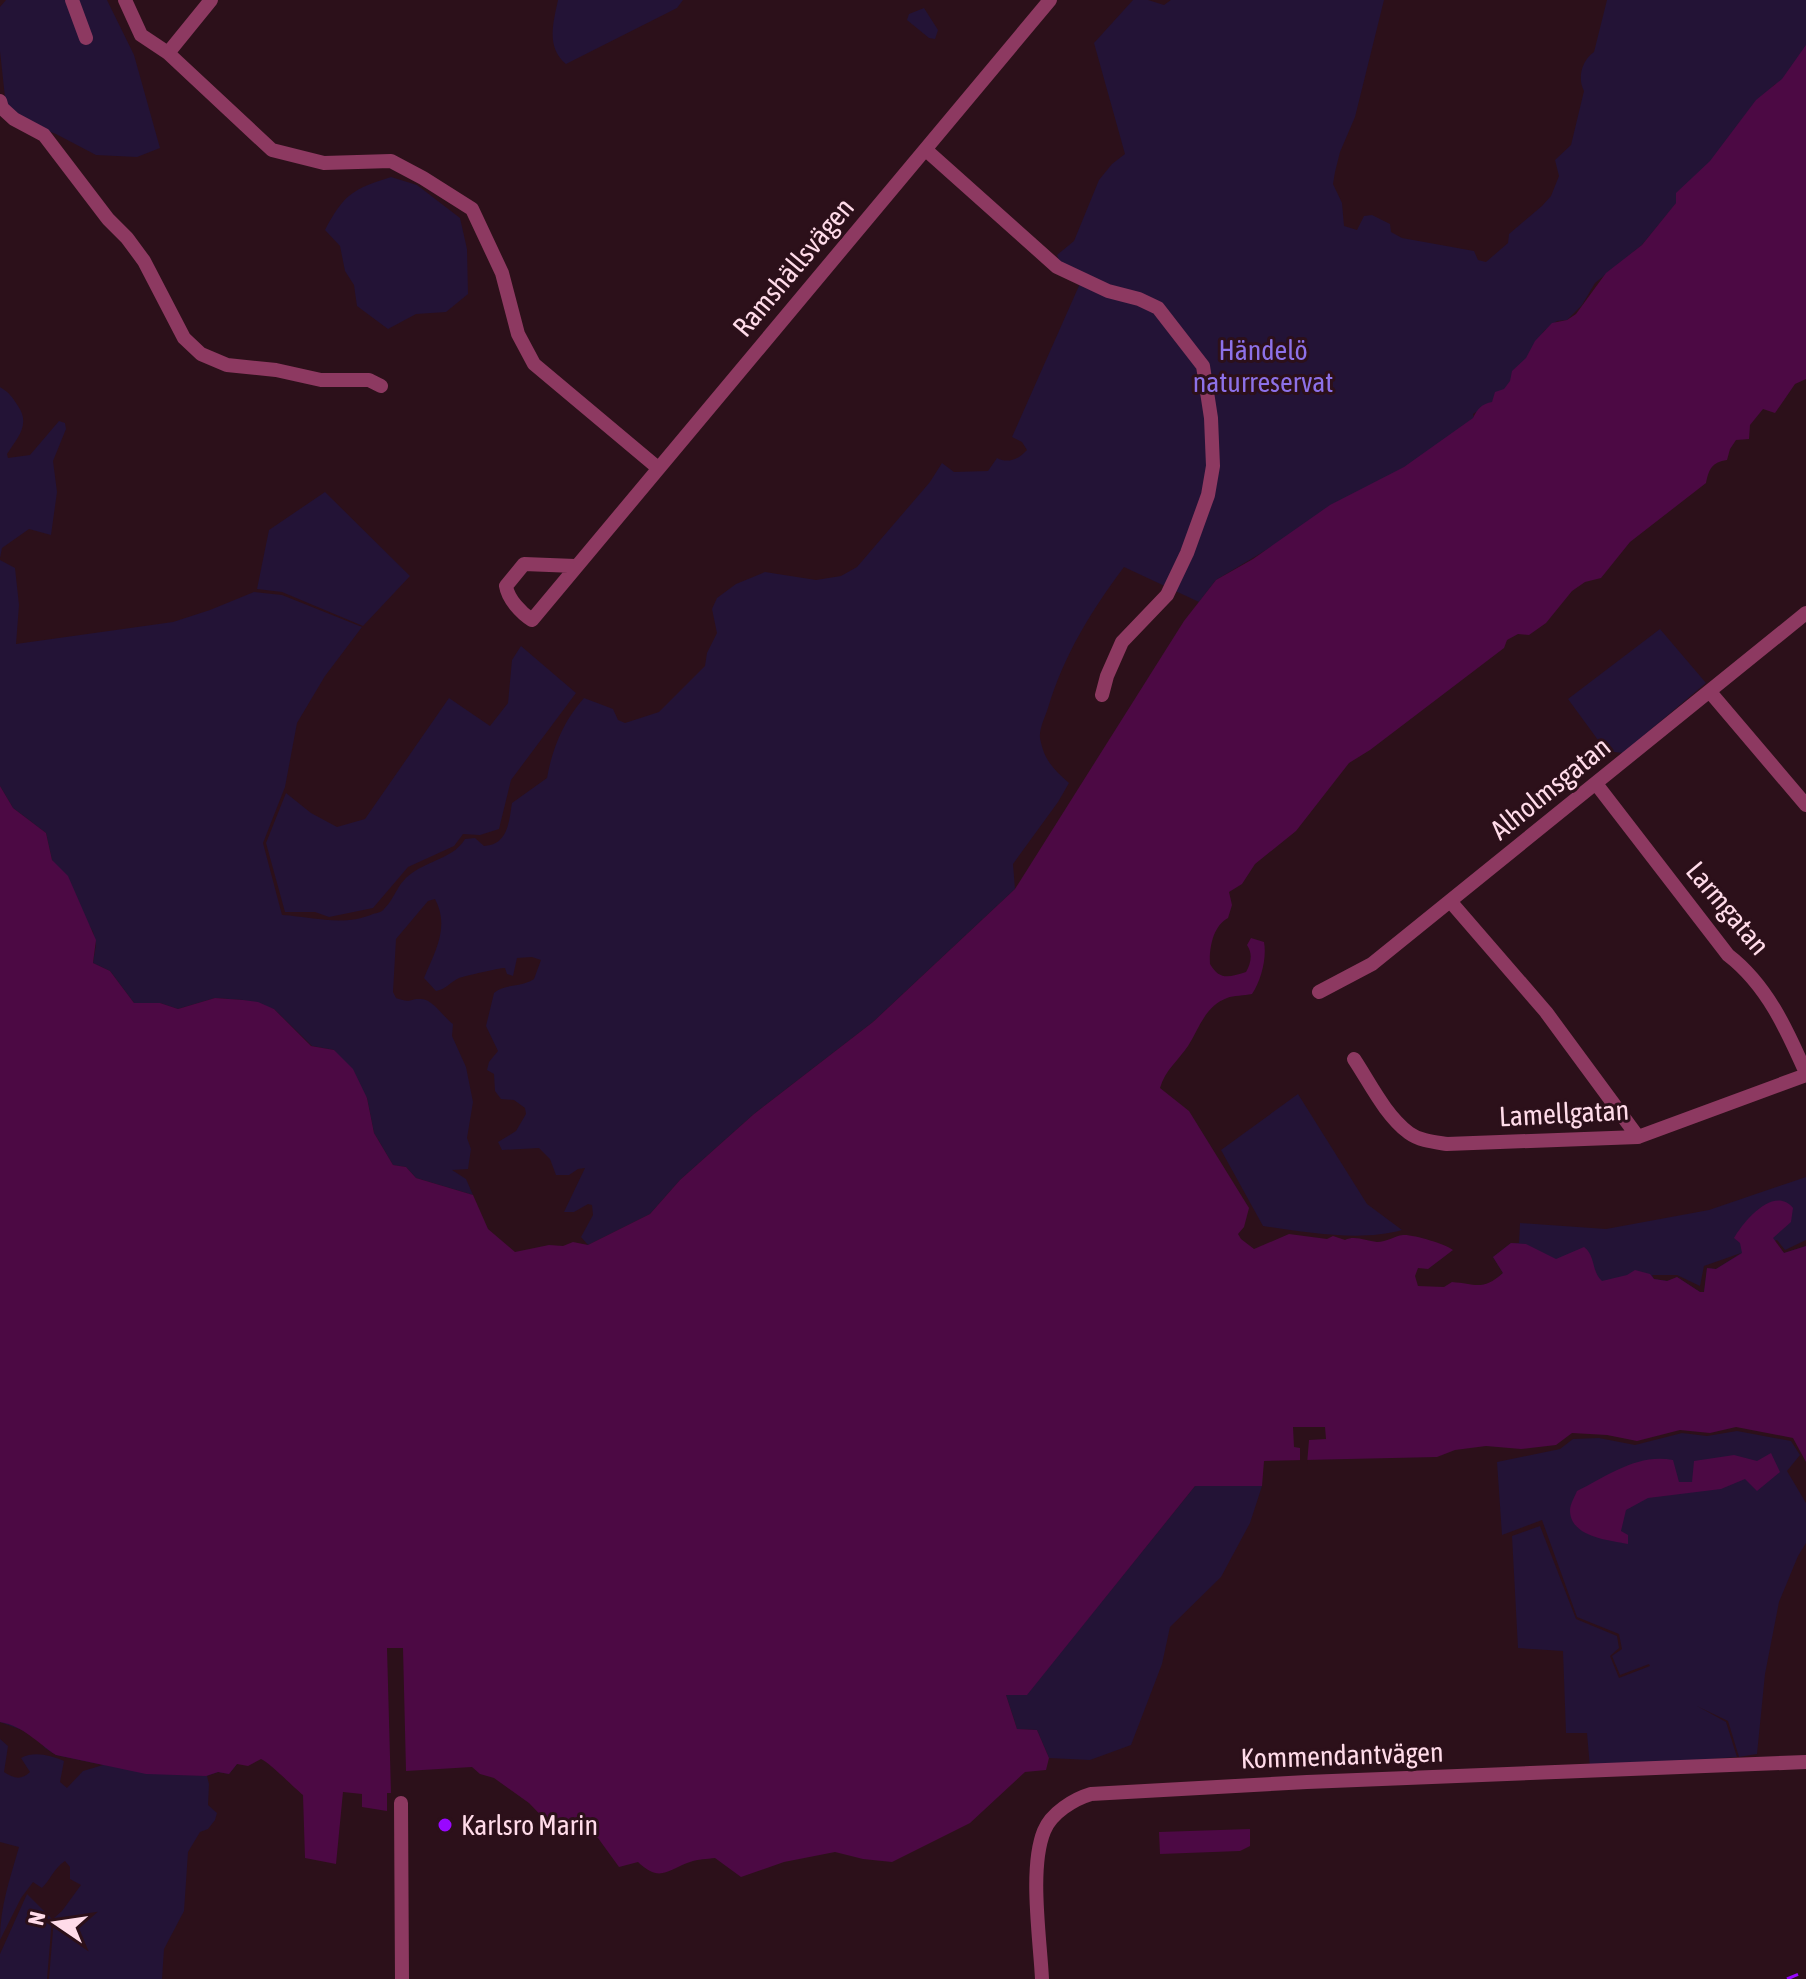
<svg xmlns="http://www.w3.org/2000/svg" width="1806" height="1979" font-family="'Asap Condensed',sans-serif">
	<rect width="100%" height="100%" fill="#2c101a"/>
	<path fill="#231336" fill-rule="evenodd" d="M6 0H107L134 55 160 148 137 157 96 155 56 134 22 121 6 107 0 51V7Z
		M558 0H683L677 8 566 64C546 47 553 24 558 0Z
		M1133 0H1148L1164 5 1171 0H1384L1355 117 1340 152 1335 172 1333 184 1342 203 1344 226 1357 230 1364 216 1372 215 1390 224 1391 232 1402 238 1474 251 1478 260 1486 262 1508 243 1509 234 1542 206 1551 196 1559 176 1555 160 1571 145 1584 91C1577 78 1582 60 1594 52L1607 0H1806V50L1784 80 1774 85 1642 245 1595 283 1582 305 1567 320 1557 321 1544 331 1502 396 1473 414 1474 418 1428 453 1216 580 1199 602 1124 567C1091 611 1064 655 1048 708 1045 717 1039 729 1040 738 1044 760 1053 769 1069 783L1058 802 1013 864 1015 889 873 1022 754 1114 680 1180 650 1214 588 1245 581 1237 593 1215 592 1205 588 1204 574 1212H564L585 1168 578 1169 569 1175H556L550 1159 539 1148 502 1150 498 1142 516 1131 526 1114 525 1108 514 1100 501 1099 495 1091 494 1074 487 1070 489 1062 498 1051 486 1026 494 993C506 983 520 988 534 979L541 960 532 957 517 958 513 976 507 974 505 968C498 968 466 976 459 978 450 982 447 989 436 991L424 978C435 952 450 927 435 899L428 901 396 939 393 992 396 998C413 1004 409 998 421 999 433 999 444 1018 453 1024L452 1036 466 1067 473 1102 467 1138 471 1149 468 1169 452 1170 466 1179 473 1195 416 1178 406 1167 393 1165 374 1133 367 1098 334 1050 312 1046 274 1009 243 1000 215 998 178 1009 160 1003H134L110 971 93 963 96 945 93 932 52 860 46 833 13 808 0 786V560L15 568 19 605 16 644 173 622 210 610 254 592 282 595 362 627 325 676 297 723 285 787 263 843 282 915C315 917 342 927 373 914 377 913 382 912 384 909 397 896 396 883 415 871 434 859 454 857 465 839L475 838 484 846C508 845 509 822 512 803L547 778C552 749 564 720 584 698L613 709 618 720 625 723 659 712 705 666 707 653 717 633 712 609 717 598 736 584 765 572 816 580 841 576 857 567 930 482 942 463 954 472 988 471 997 458C1008 464 1019 459 1027 450L1022 442 1012 437 1082 279 1060 263 1057 255 1074 241 1099 180 1112 164 1125 154 1094 43Z
		M924 8 938 30 935 39 929 38 907 20 909 14Z
		M391 177 417 185 460 218 467 249 468 294 446 312 416 314 388 329 357 306 354 285 345 271 340 246 325 230C344 194 353 189 391 177Z
		M0 387C10 393 12 397 18 406 31 425 17 438 7 454L8 458 30 455 59 421 65 423 66 429 53 461 57 492 51 535 29 529 2 548 0 558Z
		M325 492 410 576 363 626 282 592 257 589 269 530Z
		M1660 629 1706 683 1623 753 1606 751 1568 699Z
		M521 646 576 693 511 780 499 829 480 835 463 834 454 846 408 867 373 908 329 917 315 912H285L266 843 286 793 311 813 337 827 365 819 449 698 490 726 508 703 512 660Z
		M1298 1094 1367 1204 1402 1230C1361 1242 1305 1232 1263 1226L1221 1150Z
		M1806 1177V1240L1785 1250 1777 1240 1774 1241 1784 1253 1806 1246 1764 1305 1479 1286 1492 1283 1503 1273 1493 1257 1511 1243H1519L1520 1223 1606 1229 1709 1210ZM1741 1253 1716 1269 1707 1268 1704 1292H1700L1677 1277 1668 1281 1654 1279 1652 1275H1677L1700 1286 1704 1266Z
		M1737 1431 1791 1441 1800 1455 1787 1471 1806 1503V1543L1798 1556 1779 1602 1765 1674 1757 1754 1739 1757 1728 1721 1697 1706 1726 1722 1737 1757 1590 1768 1587 1733H1566L1563 1651 1518 1648 1512 1536 1540 1526 1576 1619 1617 1636 1619 1648 1610 1656 1619 1678 1650 1666 1649 1664 1620 1675 1612 1656 1622 1649 1619 1634 1577 1617 1542 1520 1502 1535 1497 1462 1560 1449 1573 1439 1599 1438 1635 1445 1682 1433 1707 1436Z
		M1195 1486H1262L1250 1523 1221 1577 1170 1627 1162 1664 1131 1745 1090 1760 1049 1758 1037 1730 1017 1729 1006 1695 1027 1694Z
		M0 1707 237 1764 229 1774 218 1772 207 1776 209 1784 208 1805 217 1813 215 1820 208 1829 200 1832 188 1852 184 1911 164 1949 162 1979H49L54 1918 62 1911 81 1885 70 1879V1867L65 1861C54 1868 51 1879 42 1888L33 1882 21 1898 0 1940C0 1906 10 1879 19 1847L0 1842V1739L8 1746 4 1772C13 1778 21 1781 30 1772L21 1758C34 1751 50 1755 64 1761L60 1782 67 1788 83 1771 103 1765 56 1755 45 1748 40 1741 22 1730 0 1722Z
		M27 1894 52 1919 47 1979H0V1954Z"/>
	<path fill="#4c0944" d="M1806 45V379L1795 384 1775 413 1763 409 1750 425 1749 439 1736 440 1730 449 1727 460C1712 462 1709 469 1706 483L1630 542 1601 578 1585 582 1572 591 1546 623 1529 635 1518 634 1507 640 1504 648 1370 750 1349 763 1296 831 1255 864 1242 884 1229 892 1232 905 1228 918C1213 926 1209 948 1210 964 1220 981 1229 977 1246 972 1251 963 1253 954 1247 945L1251 938 1264 942C1267 958 1261 981 1252 994 1244 996 1234 995 1227 998 1205 1006 1199 1029 1188 1046 1178 1061 1165 1070 1160 1088L1189 1111 1249 1208 1244 1227 1238 1234 1241 1239 1254 1249 1289 1234 1327 1239 1333 1236 1345 1240C1355 1235 1366 1241 1377 1242 1387 1242 1394 1236 1403 1235 1412 1234 1446 1244 1453 1250L1428 1269 1418 1268 1415 1276 1418 1286 1444 1287 1452 1282C1476 1284 1483 1291 1503 1273L1493 1257 1511 1243 1526 1244 1556 1259 1584 1247C1596 1256 1591 1271 1602 1281L1627 1275 1635 1270 1650 1274 1654 1279 1667 1281 1677 1277 1700 1292H1704L1707 1268 1716 1269 1742 1253 1740 1243 1734 1238C1744 1221 1774 1185 1793 1208L1791 1222 1773 1238 1784 1253 1806 1246V1462L1793 1438 1736 1427 1710 1433 1680 1430 1637 1441 1607 1435 1572 1433 1556 1445 1521 1449 1486 1446 1455 1450 1437 1457 1264 1461 1262 1486H1195L1027 1695H1006L1017 1729 1037 1730 1049 1758 1046 1770 1025 1772 970 1823 892 1862 863 1859 835 1852 784 1862 741 1877 715 1858C707 1859 698 1859 690 1862 667 1870 660 1883 638 1862L619 1867 598 1838 556 1831 529 1803 494 1778 480 1774 472 1767 406 1771 403 1648H387L391 1793H387V1811L362 1807V1794L343 1792 336 1864 305 1858 303 1795C292 1786 270 1763 261 1759L248 1766 237 1764 229 1774 218 1772 206 1776 146 1774 56 1755C37 1743 24 1726 0 1722V786L13 808 46 833 52 860 68 876 96 940 93 963 110 971 134 1003H160L178 1009 215 998 243 1000 258 1002 274 1009 311 1046 334 1050 353 1069 367 1098 374 1133 393 1165 406 1167 416 1178 473 1195 488 1229 515 1252 549 1245 563 1246 573 1242 588 1245 650 1214 680 1180 754 1114 873 1022 1015 889 1184 621 1216 580 1253 559 1330 505 1404 467 1473 418C1478 408 1482 404 1492 402L1495 392 1504 389 1510 381 1512 371 1526 358 1535 341 1552 323 1567 320 1576 314 1606 273 1642 245 1676 203V193L1710 161 1756 100 1782 79Z
		M1771 1453 1780 1472 1757 1491 1745 1479 1721 1489 1648 1498 1626 1510 1621 1531 1628 1535V1544C1608 1540 1570 1537 1570 1510 1570 1504 1575 1496 1577 1491 1607 1476 1638 1453 1673 1460L1679 1482H1692L1694 1461 1734 1455 1757 1461Z
		M1250 1829V1846L1240 1851 1160 1854 1159 1832Z"/>
	<path fill="#2c101a" d="M1293 1427H1325L1326 1439 1309 1440 1307 1464H1300V1448L1294 1447Z"/>
	<g fill="none" stroke-linecap="round" stroke-linejoin="round">
		<path stroke="#8d3961" stroke-width="14" d="M72 0 86 38
			M125 0 141 35 168 53 272 150 324 163 391 161 423 178 472 209 502 273 518 334 534 364 658 468
			M168 53 211 0
			M0 101 2 108 14 119 44 135 108 219 127 238 144 261 184 338 201 354 227 365 276 370 321 380H369L381 386
			M926 150 1057 267 1108 291 1139 299 1158 308 1203 366 1211 418 1213 466 1208 495 1187 553 1167 595 1122 642 1107 676 1102 695
			M575 566 524 564 506 586C508 599 521 613 532 620L1050 0
			M1710 692 1806 805
			M1597 785 1728 955C1767 985 1787 1030 1806 1073
			M1450 901 1546 1012 1638 1137
			M1319 992 1372 964 1806 613
			M1354 1059C1370 1083 1385 1115 1409 1133 1420 1141 1434 1142 1447 1144L1638 1137 1806 1075
			M401 1803 402 1979
			M1042 1979C1040 1938 1029 1868 1044 1831 1051 1813 1074 1799 1091 1794L1307 1782 1806 1762"/>
		<path stroke="#9907ff" stroke-width="3" stroke-dasharray="12 10" stroke-linecap="butt" d="M1787 1979 1806 1971"/>
	</g>
	<circle fill="#9907ff" stroke="#2c101a" stroke-width="3" cx="445" cy="1825" r="8"/>
	<g text-anchor="middle" dominant-baseline="central" stroke-width="6" stroke-linejoin="round" paint-order="stroke">
		<g font-size="28" fill="#ffdbe9" stroke="#2c101a">
			<text transform="translate(793 267) rotate(-50)">Ramshällsvägen</text>
			<text transform="translate(1550 788) rotate(-39)">Alholmsgatan</text>
			<text transform="translate(1728 908) rotate(50)">Larmgatan</text>
			<text transform="translate(1564 1113) rotate(-3)">Lamellgatan</text>
			<text transform="translate(1342 1755) rotate(-2)">Kommendantvägen</text>
		</g>
		<g font-size="28" fill="#8d71e8" stroke="#2c101a">
			<text x="1263" y="350">Händelö<tspan x="1263" dy="32">naturreservat</tspan></text>
		</g>
		<g font-size="28" fill="#ffdbe9" stroke="#2c101a" text-anchor="start">
			<text x="461" y="1825">Karlsro Marin</text>
		</g>
	</g>
	<g transform="translate(56 1923) rotate(283)" stroke="#2c101a" stroke-width="6" paint-order="stroke">
	<path d="M0-6L14 30L0 20L-14 30Z" fill="#ffdbe9"/>
	<text y="-12" font-size="22" font-weight="bold" text-anchor="middle" fill="#ffdbe9">N</text>
	</g>
</svg>
